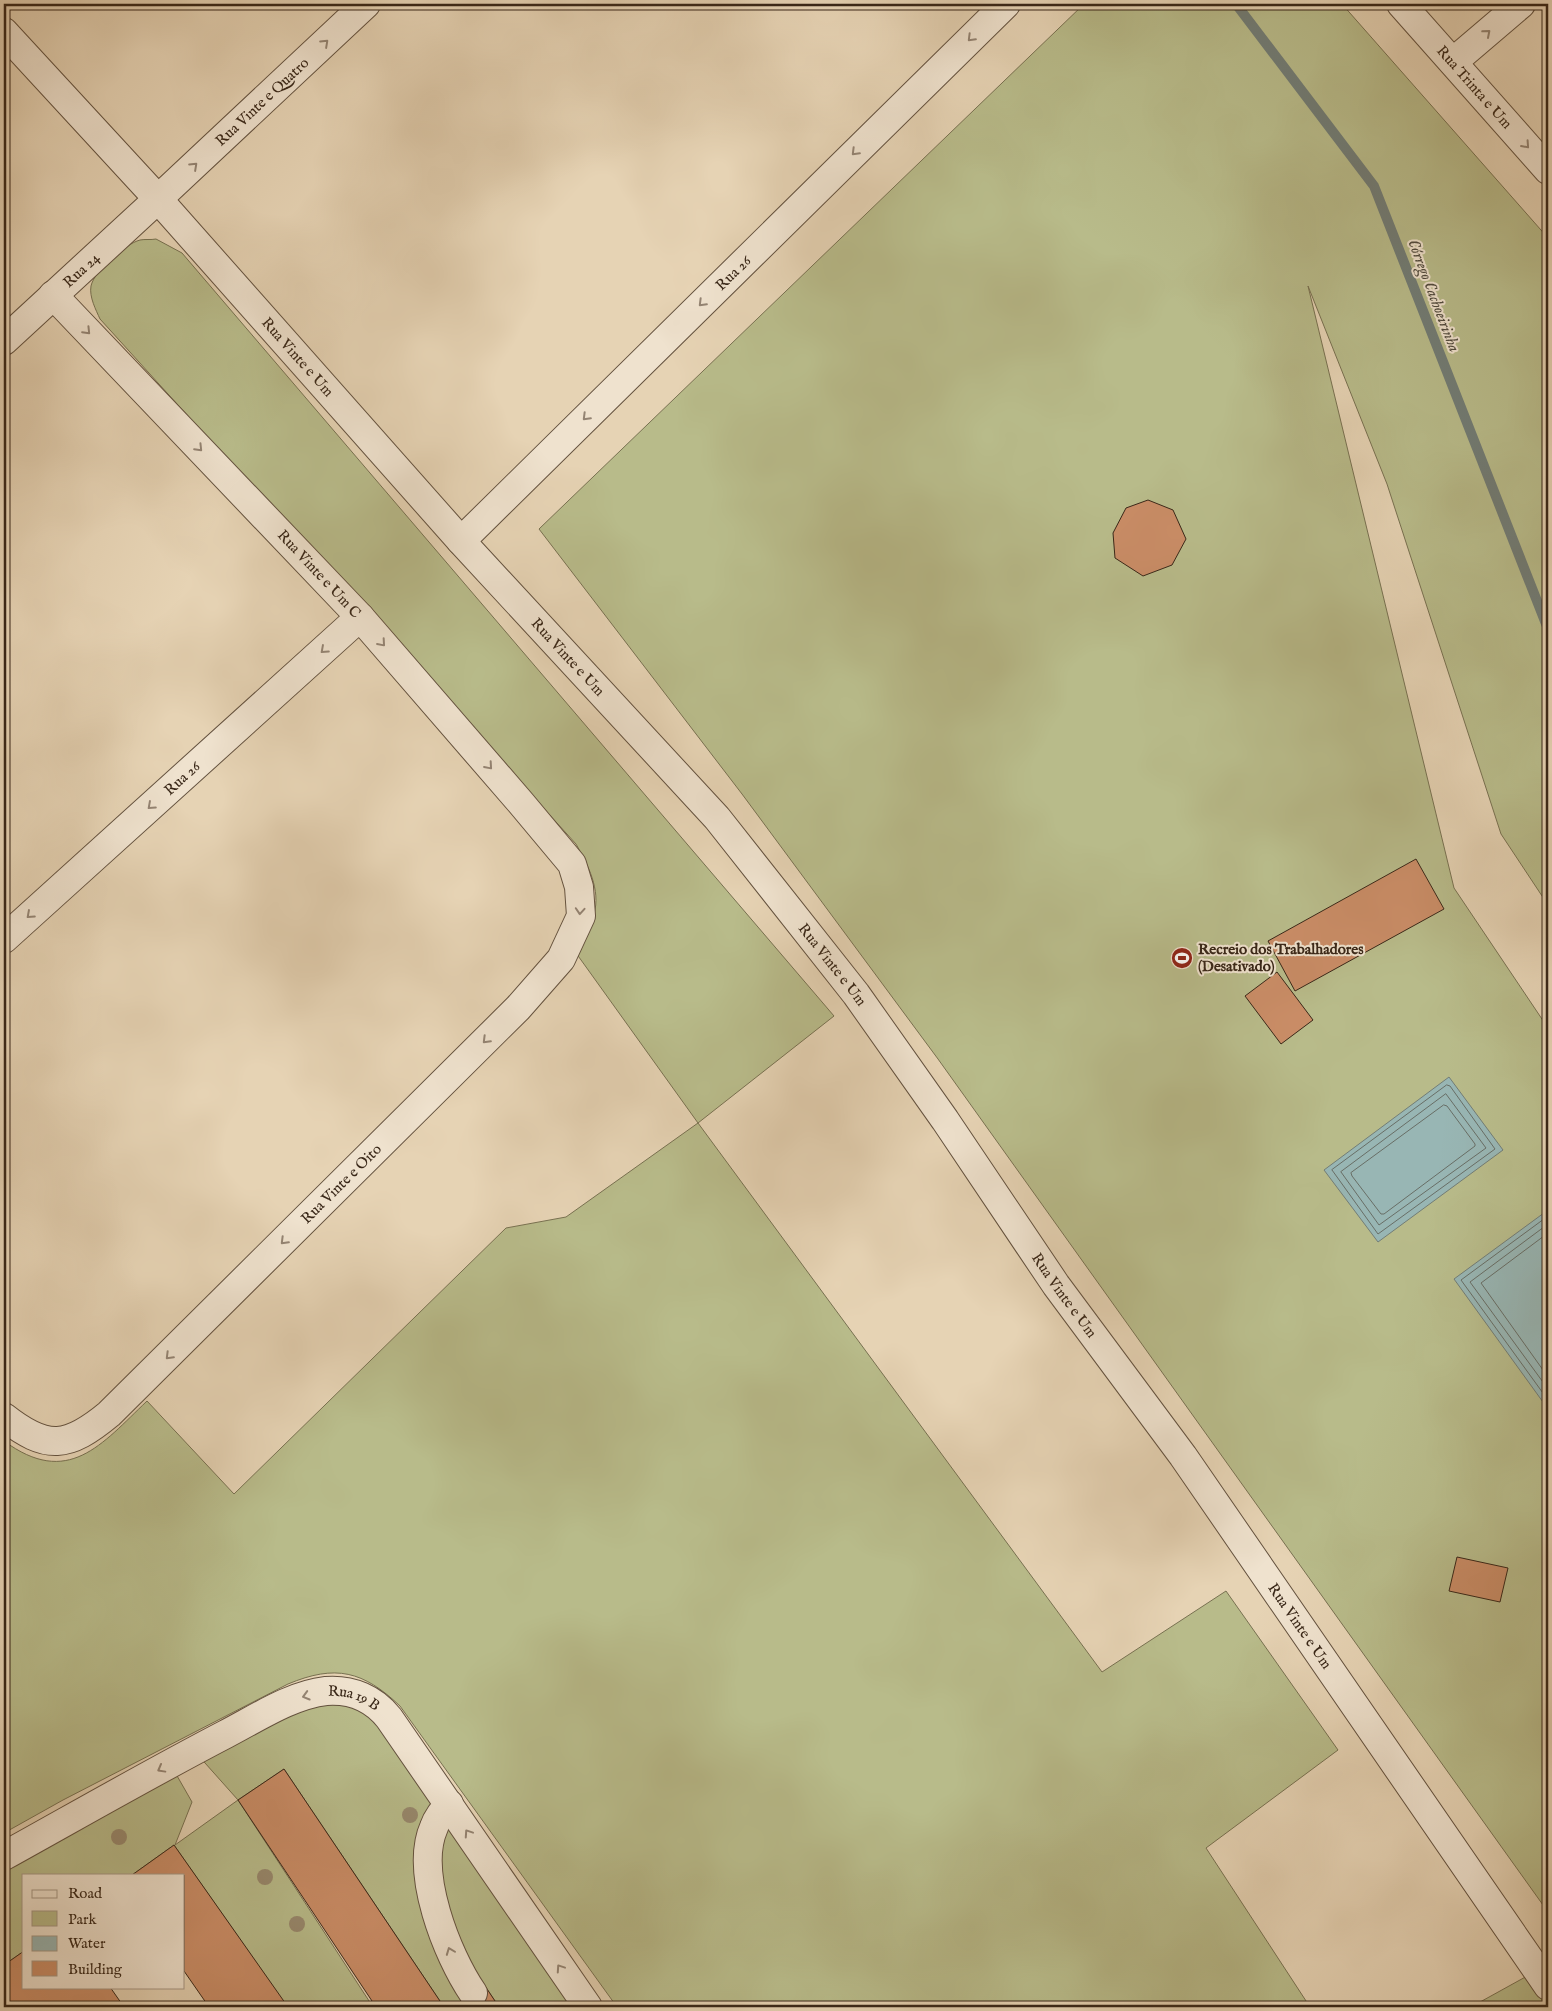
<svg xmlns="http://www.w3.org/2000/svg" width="1552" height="2011" font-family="'IM FELL English',serif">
	<rect width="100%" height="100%" fill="#e6d3b4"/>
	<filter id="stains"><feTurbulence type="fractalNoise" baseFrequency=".004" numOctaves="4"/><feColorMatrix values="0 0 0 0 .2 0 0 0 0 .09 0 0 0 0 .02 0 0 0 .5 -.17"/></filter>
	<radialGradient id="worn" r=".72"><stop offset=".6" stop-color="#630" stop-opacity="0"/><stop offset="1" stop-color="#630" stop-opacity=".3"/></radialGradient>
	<path fill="#b8bb8a" stroke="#787151" d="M1084 4H1342L1548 238V905L1501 834 1387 484 1308 286 1454 888 1548 1028V1912L938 1059 742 794 539 529Z
		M156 239 182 253 834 1016 698 1123 1102 1672 1226 1591 1338 1750 1206 1848 1310 2007H617L400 1706C363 1671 336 1664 288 1684L63 1800 4 1833V1441C68 1488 101 1445 147 1401L234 1494 506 1228 566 1217 698 1123 576 953C582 941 590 928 594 914 601 890 588 865 576 844L100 319C96 310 89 297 91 286 94 271 125 244 140 240 145 239 151 240 156 239Z
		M302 1702 366 1705 583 2007H499L485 1986 452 2007H444L284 1769 238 1800 373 2007H287L174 1845 132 1875H24V1951L4 1965V1861L172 1767 192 1802 175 1845 238 1800 197 1754Z
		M1529 1975 1548 2002V2007H1471Z"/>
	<path fill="#98b6b4" stroke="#727d76" d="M1449 1077 1503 1150 1378 1242 1324 1170Z
		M1548 1210V1409L1454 1279Z"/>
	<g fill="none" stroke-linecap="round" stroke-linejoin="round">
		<path stroke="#686e66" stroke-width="1" d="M1447 1085 1450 1086 1495 1149 1378 1234 1332 1170Z
			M1446 1094 1486 1148 1379 1225 1341 1172Z
			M1444 1105 1447 1106 1475 1144V1146L1384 1214H1381L1352 1176 1351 1173Z
			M1548 1216 1461 1280 1548 1400
			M1548 1224 1470 1282 1548 1389
			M1548 1233 1481 1283 1548 1377"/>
		<path stroke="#727d76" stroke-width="10" d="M1236 4 1374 186 1548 629"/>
	</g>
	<path fill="#ca8d67" stroke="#392718" d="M1148 500 1173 510 1186 539 1172 565 1143 576 1115 558 1113 533 1126 508Z
		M1416 859 1444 909 1295 991 1268 941Z
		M1277 972 1313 1020 1281 1044 1245 996Z
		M1457 1557 1508 1568 1500 1602 1449 1591Z
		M284 1769 444 2007H376L238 1800Z
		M174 1845 288 2007H209L184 1971V1875H132Z
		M24 1951V1987H110L124 2007H4V1965Z
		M485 1986 499 2007H452L473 1993Z"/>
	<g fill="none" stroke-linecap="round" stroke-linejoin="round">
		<g stroke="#64523f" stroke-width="30">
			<g id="minor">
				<path id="s1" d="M1401 4 1548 170"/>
				<path id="s2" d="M4 32 158 199 461 541 717 818 856 994 945 1120 1056 1285 1183 1456 1548 1986"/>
				<path d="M1453 62 1521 4"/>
				<path id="s3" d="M4 341 158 199 366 4"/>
				<path id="s4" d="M461 541 1006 4"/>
				<path id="s5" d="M4 939 360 617"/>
				<path id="s6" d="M4 1417C47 1451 68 1448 109 1414L518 1008 561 959 581 916 579 887 572 864 521 803 360 617 53 295"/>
				<path d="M449 1804C443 1811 437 1818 434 1827 414 1872 447 1955 473 1993"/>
				<path id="s7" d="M4 1856C78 1815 151 1773 226 1734 257 1718 291 1695 326 1691 352 1689 374 1699 389 1718L588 2007"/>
			</g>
		</g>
		<use href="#minor" stroke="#efe2ce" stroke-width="28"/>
	</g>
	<g fill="#98896e">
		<circle cx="410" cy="1815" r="8"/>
		<circle cx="119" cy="1837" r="8"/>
		<circle cx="265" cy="1877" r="8"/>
		<circle cx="297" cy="1924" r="8"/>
	</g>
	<defs><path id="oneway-chevron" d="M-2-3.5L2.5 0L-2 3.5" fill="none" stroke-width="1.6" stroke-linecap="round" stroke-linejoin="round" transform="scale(1.25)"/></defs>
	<g stroke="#948473">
		<use href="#oneway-chevron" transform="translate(1487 33) rotate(-41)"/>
		<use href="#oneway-chevron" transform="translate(971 38) rotate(135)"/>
		<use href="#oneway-chevron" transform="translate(325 43) rotate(-43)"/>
		<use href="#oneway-chevron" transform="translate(1526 145) rotate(48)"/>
		<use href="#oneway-chevron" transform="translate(855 152) rotate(135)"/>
		<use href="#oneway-chevron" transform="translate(194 166) rotate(-43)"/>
		<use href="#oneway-chevron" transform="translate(702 303) rotate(135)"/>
		<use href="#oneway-chevron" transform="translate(87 331) rotate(46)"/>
		<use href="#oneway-chevron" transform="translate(586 417) rotate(135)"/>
		<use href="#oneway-chevron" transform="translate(199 448) rotate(46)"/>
		<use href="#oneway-chevron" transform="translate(382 643) rotate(49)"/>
		<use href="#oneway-chevron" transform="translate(324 650) rotate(138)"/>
		<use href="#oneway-chevron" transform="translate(489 766) rotate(49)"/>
		<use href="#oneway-chevron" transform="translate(151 806) rotate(138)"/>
		<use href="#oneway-chevron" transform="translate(580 911) rotate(94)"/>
		<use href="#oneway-chevron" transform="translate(30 915) rotate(138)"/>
		<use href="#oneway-chevron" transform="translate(486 1040) rotate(135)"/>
		<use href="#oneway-chevron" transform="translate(284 1241) rotate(135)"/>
		<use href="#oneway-chevron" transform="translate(169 1356) rotate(135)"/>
		<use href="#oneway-chevron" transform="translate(306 1696) rotate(164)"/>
		<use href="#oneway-chevron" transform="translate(161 1769) rotate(151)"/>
		<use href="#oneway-chevron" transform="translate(468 1833) rotate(-124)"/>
		<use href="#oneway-chevron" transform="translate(450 1951) rotate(-111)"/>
		<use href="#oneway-chevron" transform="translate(560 1968) rotate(-124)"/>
	</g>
	<defs>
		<g id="stadium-disc" transform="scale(1.125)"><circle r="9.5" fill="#8f2418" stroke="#efe2ce"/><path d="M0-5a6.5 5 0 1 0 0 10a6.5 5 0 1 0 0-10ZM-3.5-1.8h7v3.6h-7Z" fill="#fff"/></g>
	</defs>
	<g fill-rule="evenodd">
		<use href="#stadium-disc" x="1182" y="958"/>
	</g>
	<g text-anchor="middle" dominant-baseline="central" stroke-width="4" stroke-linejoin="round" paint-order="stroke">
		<g font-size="15" fill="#392718" stroke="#efe2ce">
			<text stroke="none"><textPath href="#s1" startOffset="111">Rua Trinta e Um</textPath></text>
			<text stroke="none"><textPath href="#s3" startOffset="352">Rua Vinte e Quatro</textPath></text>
			<text stroke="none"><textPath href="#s3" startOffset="105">Rua 24</textPath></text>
			<text stroke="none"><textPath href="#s4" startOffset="382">Rua 26</textPath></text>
			<text stroke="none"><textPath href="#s2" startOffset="438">Rua Vinte e Um</textPath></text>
			<text transform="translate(319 574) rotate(47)">Rua Vinte e Um C</text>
			<text stroke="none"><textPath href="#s2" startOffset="842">Rua Vinte e Um</textPath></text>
			<text stroke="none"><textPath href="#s5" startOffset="240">Rua 26</textPath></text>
			<text stroke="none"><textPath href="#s2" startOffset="1248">Rua Vinte e Um</textPath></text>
			<text stroke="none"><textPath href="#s6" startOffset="446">Rua Vinte e Oito</textPath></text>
			<text stroke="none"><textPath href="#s2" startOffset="1652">Rua Vinte e Um</textPath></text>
			<text stroke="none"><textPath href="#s2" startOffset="2058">Rua Vinte e Um</textPath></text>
			<text stroke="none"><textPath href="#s7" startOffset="392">Rua 19 B</textPath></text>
		</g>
		<g font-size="15" font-weight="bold" fill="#392718" stroke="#efe2ce" text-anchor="start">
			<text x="1198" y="949">Recreio dos Trabalhadores<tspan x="1198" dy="17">(Desativado)</tspan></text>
		</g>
		<g font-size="16" font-style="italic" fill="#514b3f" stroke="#efe2ce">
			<text transform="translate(1433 296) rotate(69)">Córrego Cachoeirinha</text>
		</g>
	</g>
	<rect width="1552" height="2011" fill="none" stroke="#e6d3b4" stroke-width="20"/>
	<rect x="5" y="5" width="1542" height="2001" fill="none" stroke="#392718" stroke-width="2.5"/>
	<rect x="10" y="10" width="1532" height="1991" fill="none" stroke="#392718"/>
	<rect x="22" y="1874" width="162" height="115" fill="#efe2ce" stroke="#a69785"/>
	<rect x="32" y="1890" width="25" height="8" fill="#efe2ce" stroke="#a69785"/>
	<text x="68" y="1898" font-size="15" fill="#392718">Road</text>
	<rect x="32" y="1911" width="25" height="15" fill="#b8bb8a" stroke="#a69785"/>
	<text x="68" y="1924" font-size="15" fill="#392718">Park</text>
	<rect x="32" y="1936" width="25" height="15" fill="#98b6b4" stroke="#a69785"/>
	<text x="68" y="1948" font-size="15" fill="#392718">Water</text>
	<rect x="32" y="1961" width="25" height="15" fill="#ca8d67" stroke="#a69785"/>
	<text x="68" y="1974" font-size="15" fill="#392718">Building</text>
	<rect width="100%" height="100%" filter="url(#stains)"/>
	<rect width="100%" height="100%" fill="url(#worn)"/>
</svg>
